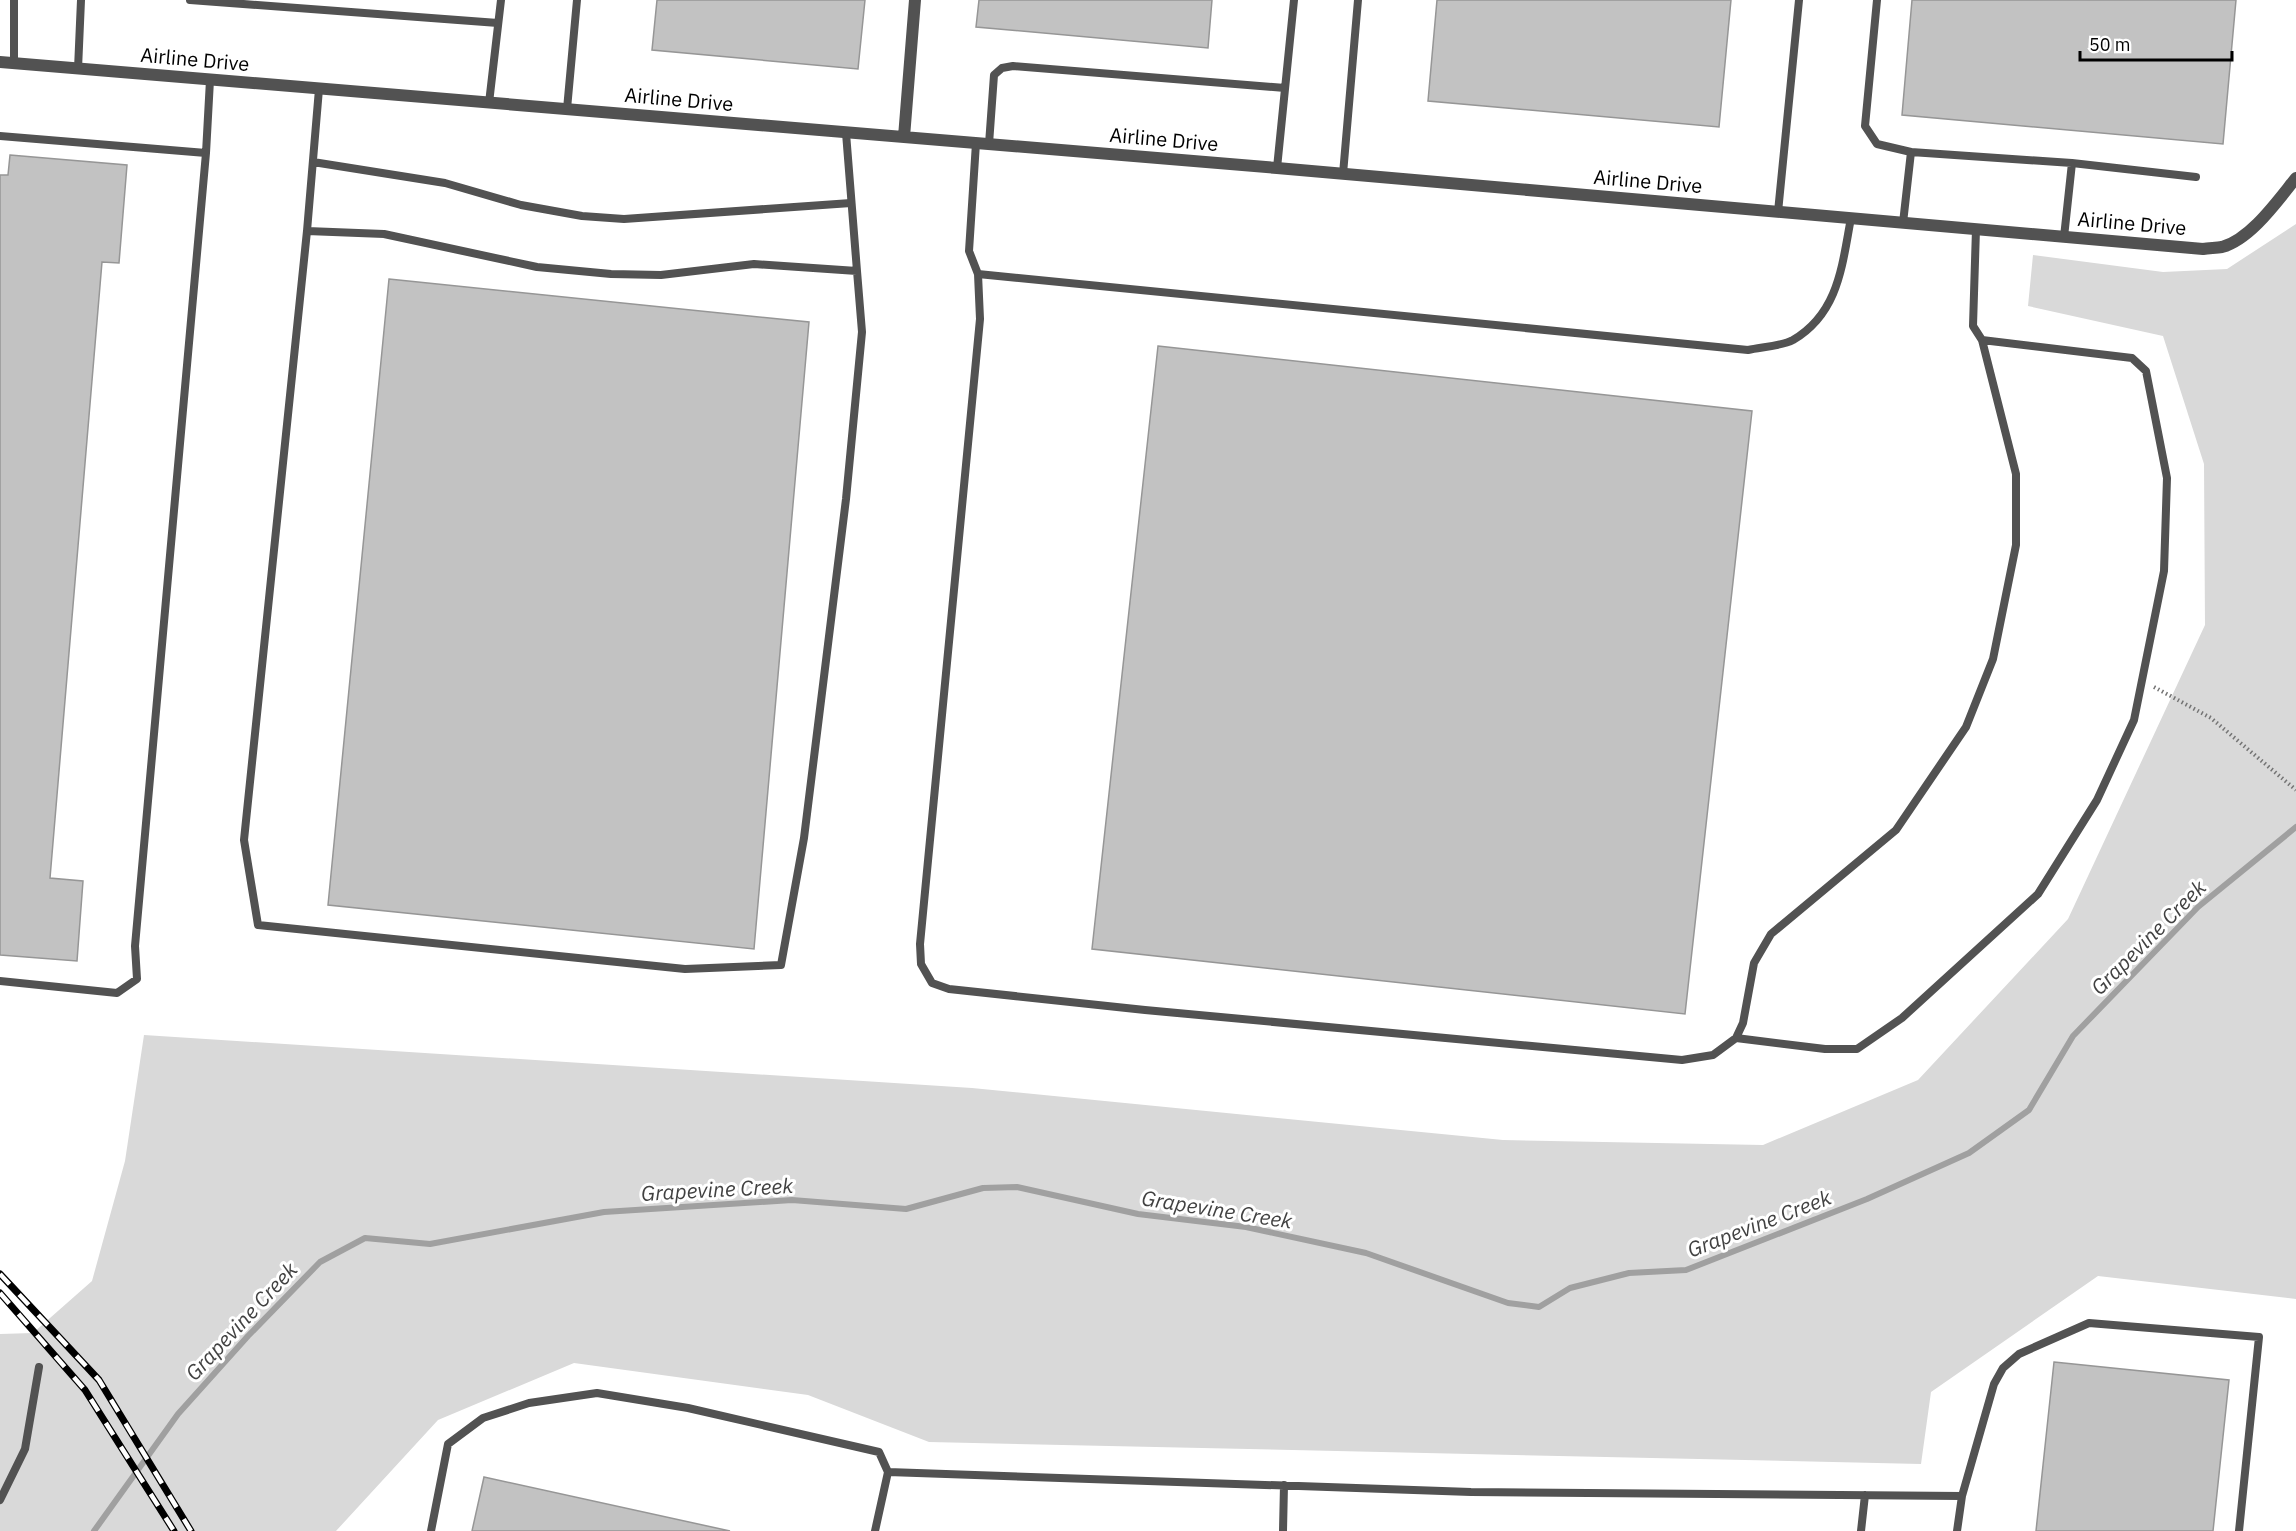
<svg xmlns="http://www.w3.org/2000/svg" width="2296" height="1531" font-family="'IBM Plex Sans',sans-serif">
	<rect width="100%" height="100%" fill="#fff"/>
	<path fill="#d9d9d9" d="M2296 224V1299L2098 1276 1931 1392 1921 1464 929 1442 808 1395 574 1363 438 1420 336 1531H0V1334L33 1333 92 1281 125 1161 144 1035 972 1088 1503 1140 1763 1145 1918 1080 2068 919 2205 625 2204 464 2163 336 2028 306 2033 255 2163 272 2227 269Z"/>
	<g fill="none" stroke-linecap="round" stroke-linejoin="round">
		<path stroke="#a0a0a0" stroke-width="6" d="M94 1531 178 1414 248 1336 320 1262 365 1238 430 1244 604 1212 792 1200 906 1209 983 1188 1017 1187 1138 1214 1246 1227 1366 1253 1508 1303 1539 1307 1570 1288 1629 1273 1686 1270 1867 1199 1969 1153 2029 1110 2073 1036 2198 907 2296 827"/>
	</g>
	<path fill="#c2c2c2" stroke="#969696" stroke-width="1.5" d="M657 0H865L858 69 652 50Z
		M979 0H1212L1208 48 976 27Z
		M1437 0H1731L1719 127 1428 101Z
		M1912 0H2236L2223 144 1902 115Z
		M10 155 127 165 119 263 102 262 50 878 83 881 77 961 0 955V175H8Z
		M389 279 809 322 754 949 328 905Z
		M1158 346 1752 411 1685 1014 1092 949Z
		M2054 1362 2229 1380 2213 1531H2036Z
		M484 1477 730 1531H472Z"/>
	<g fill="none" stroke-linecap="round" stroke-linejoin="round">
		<path stroke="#747474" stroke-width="4" stroke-dasharray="1.5 3" stroke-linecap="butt" d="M2154 687 2211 718 2296 790"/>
		<path stroke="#525252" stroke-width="8" d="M14 0V63
			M190 0 498 23
			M1877 0 1865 126 1877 144 1911 152
			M78 69 81 0
			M319 89 307 231 384 234 537 267 611 274 661 275 754 264 857 271 846 133
			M489 103 501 0
			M567 109 577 0
			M0 136 206 153 135 946 137 979 117 993 0 981
			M976 143 969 251 978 274 980 319 920 944 921 964 932 983 949 989 1145 1010 1682 1060 1713 1055 1736 1038 1743 1023 1754 963 1771 934 1896 830 1966 727 1993 659 2016 545V474L1982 340 1973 326 1976 229
			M989 144 994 75 1002 68 1013 66 1285 88
			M206 153 210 80
			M313 162 445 183 521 205 582 216 624 219 851 203
			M2072 163 2196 177
			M1277 168 1294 0
			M1343 174 1358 0
			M1778 212 1799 0
			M1903 223 1911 152 2072 163 2064 237
			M307 231 244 840 258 925 685 969 781 965 804 838 846 499 862 332 857 271
			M978 274 1748 350C1762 347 1782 346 1793 340 1839 313 1842 265 1851 218
			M1736 1038 1825 1049H1857L1902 1018 2038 894 2097 800 2134 720 2164 571 2167 478 2146 371 2132 358 1982 340
			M1962 1496 1994 1384 2003 1368 2019 1354 2089 1323 2259 1337 2239 1531
			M0 1500 25 1449 39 1367
			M431 1531 448 1444 483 1418 529 1403 597 1393 688 1408 879 1452 888 1472
			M875 1531 888 1472 1471 1492 1962 1496 1957 1531
			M1283 1531 1284 1485
			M1861 1531 1865 1495"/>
		<path stroke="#525252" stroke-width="12" d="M0 62 1277 168 2203 249C2209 248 2216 248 2222 247 2251 239 2278 200 2296 178
			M904 137 915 0"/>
		<g stroke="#000" stroke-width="7">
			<path id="rail" d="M0 1274 99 1380 191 1531
				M0 1293 85 1390 174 1531"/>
		</g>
		<use href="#rail" stroke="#fff" stroke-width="4.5" stroke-dasharray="14" stroke-linecap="butt"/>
	</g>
	<g text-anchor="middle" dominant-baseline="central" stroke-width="6" stroke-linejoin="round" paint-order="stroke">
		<g font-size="20" fill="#000" stroke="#fff">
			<text transform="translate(195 59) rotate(5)">Airline Drive</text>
			<text transform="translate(679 99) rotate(5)">Airline Drive</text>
			<text transform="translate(1164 139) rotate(5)">Airline Drive</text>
			<text transform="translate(1648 181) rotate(5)">Airline Drive</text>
			<text transform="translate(2132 223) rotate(5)">Airline Drive</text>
		</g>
		<g font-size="21" font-style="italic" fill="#414141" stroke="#fff">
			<text transform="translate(2148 937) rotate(-45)">Grapevine Creek</text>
			<text transform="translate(717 1189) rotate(-3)">Grapevine Creek</text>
			<text transform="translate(1217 1209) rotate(9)">Grapevine Creek</text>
			<text transform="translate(1759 1223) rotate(-21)">Grapevine Creek</text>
			<text transform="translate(241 1321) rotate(-47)">Grapevine Creek</text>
		</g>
	</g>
	<path d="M2080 51v9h152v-9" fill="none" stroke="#000000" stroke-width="3"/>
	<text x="2089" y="51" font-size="18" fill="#000000" stroke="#ffffff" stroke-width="4.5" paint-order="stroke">50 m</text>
</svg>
